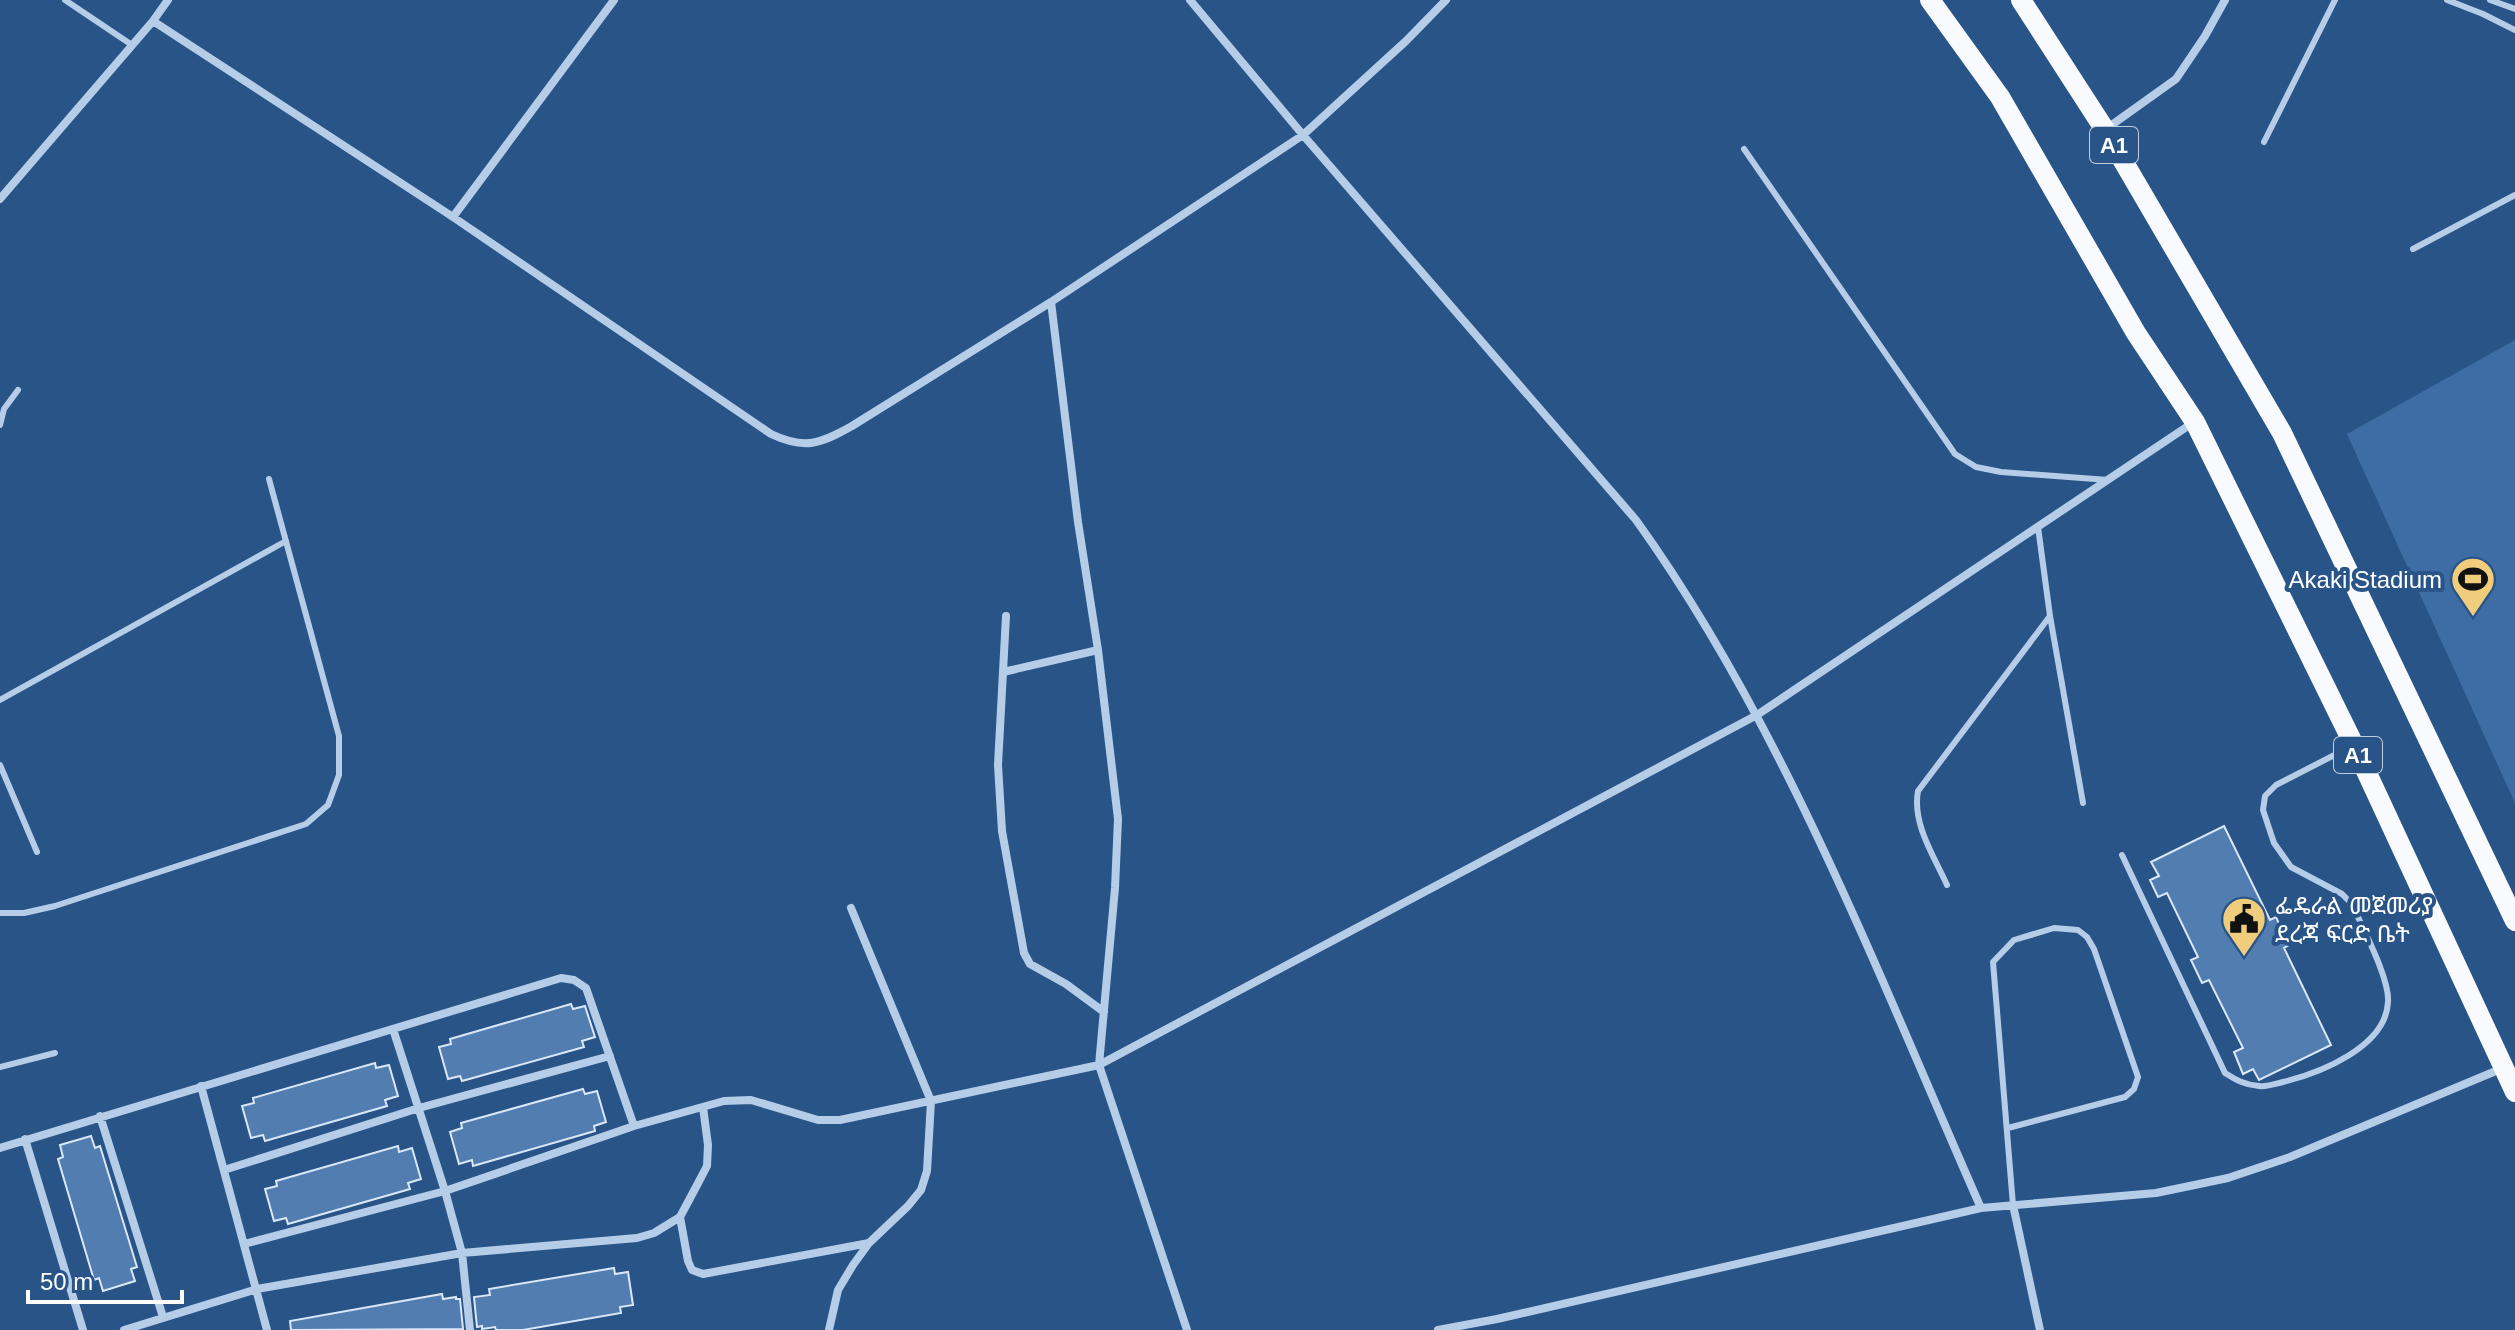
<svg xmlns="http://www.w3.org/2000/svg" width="2515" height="1330" font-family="Arial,'Noto Sans Ethiopic',sans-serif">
	<rect width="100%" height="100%" fill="#295488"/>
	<path fill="#3e6da5" d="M2515 340V803L2347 434Z"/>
	<path fill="#527db0" stroke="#d9e7f7" stroke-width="2" d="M2224 826 2270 920 2276 917 2289 945 2284 948 2331 1045 2259 1080 2253 1069 2243 1074 2234 1052 2243 1048 2209 980 2202 983 2191 960 2198 957 2167 893 2158 897 2150 880 2159 876 2151 862Z
		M571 1004 573 1009 585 1006 595 1037 582 1041 584 1047 462 1081 460 1076 448 1079 439 1047 451 1044 450 1039Z
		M375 1063 376 1068 389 1065 398 1096 385 1100 387 1106 265 1141 263 1135 251 1138 242 1106 254 1103 253 1098Z
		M583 1089 585 1094 597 1091 606 1122 594 1126 595 1131 473 1166 472 1160 459 1164 450 1132 462 1128 461 1123Z
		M91 1136 95 1148 100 1146 137 1267 131 1269 135 1281 103 1291 99 1278 94 1280 58 1159 63 1157 60 1145Z
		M398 1146 399 1152 412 1148 421 1179 408 1183 410 1189 288 1224 286 1218 274 1221 265 1189 277 1186 276 1181Z
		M614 1268 615 1274 628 1272 633 1305 620 1307 621 1313 523 1330H496L495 1327 482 1329V1326L477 1327 474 1297 490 1295 489 1289Z
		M442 1294 443 1299 456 1297V1299H460L463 1329 291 1330 290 1321Z"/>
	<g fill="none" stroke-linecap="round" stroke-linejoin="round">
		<path stroke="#b6cde8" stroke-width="6" d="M65 0 132 45
			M2447 0 2483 14 2515 30
			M2490 0 2515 9
			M2264 142 2335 0
			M1744 149 1955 454 1976 467 2001 472 2108 480
			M2413 249 2515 195
			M0 425 4 409 18 390
			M2038 527 2050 616 2083 803
			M0 700 286 541
			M0 765 37 852
			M2122 855 2225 1073C2236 1080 2245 1085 2259 1086 2266 1087 2275 1084 2283 1082 2320 1073 2386 1047 2388 1002 2390 979 2362 927 2352 904L2342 894 2291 867 2274 843 2263 810 2265 796 2276 785 2352 746
			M1947 885C1934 856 1912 824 1918 791L2050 616
			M0 913H24L55 906 306 824 328 805 339 775V736L269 479
			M0 1067 55 1053
			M2008 1128 2125 1097 2134 1089 2138 1077 2094 949 2087 937 2078 930 2054 928 2014 940 1993 962 2013 1205"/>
		<path stroke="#b6cde8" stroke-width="8" d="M1190 0 1303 135 1636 520C1784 726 1879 977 1981 1208
			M153 21 453 217 771 434C805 450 820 444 852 426L1051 302 1303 135 1406 41 1446 0
			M2106 129 2176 79 2205 36 2225 0
			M0 199 153 21 168 0
			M453 217 614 0
			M1006 616 998 765 1002 831 1024 953 1030 964 1066 984 1104 1012
			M1003 672 1098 650
			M201 1086 267 1330
			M100 1116 163 1317
			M25 1139 83 1330
			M0 1148 561 978 574 980 586 988 634 1126
			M224 1170 419 1108 610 1056
			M2013 1205 2040 1330
			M680 1217 688 1261 692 1270 703 1274 869 1243
			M244 1244 445 1191 393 1029
			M124 1330 257 1289 462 1253 445 1191 634 1126 724 1101 751 1100 818 1120H840L1099 1065 1115 888 1118 819 1098 650 1078 522 1051 302
			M470 1330 462 1253 637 1238 654 1233 680 1217 696 1187 707 1166 708 1145 703 1107
			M829 1330 838 1290 853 1265 869 1243 908 1206 921 1190 927 1171 931 1101 851 908
			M1187 1330 1099 1065 1757 715 2194 422
			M1438 1330 1497 1319 1981 1208 2156 1193 2228 1178 2290 1157 2503 1068"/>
		<path stroke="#f8fafe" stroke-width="20" d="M1930 0 2000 97 2136 333 2195 422 2354 745 2515 1092
			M2021 0 2105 130 2282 433 2515 921"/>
	</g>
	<defs>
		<g id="stadium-pin" transform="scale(2.3)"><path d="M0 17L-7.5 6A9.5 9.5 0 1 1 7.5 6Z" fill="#f0cd7c" stroke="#295488"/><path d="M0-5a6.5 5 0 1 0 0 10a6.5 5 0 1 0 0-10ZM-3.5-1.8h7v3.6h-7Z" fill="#111"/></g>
		<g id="civic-pin" transform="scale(2.3)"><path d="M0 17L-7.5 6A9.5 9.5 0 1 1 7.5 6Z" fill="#f0cd7c" stroke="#295488"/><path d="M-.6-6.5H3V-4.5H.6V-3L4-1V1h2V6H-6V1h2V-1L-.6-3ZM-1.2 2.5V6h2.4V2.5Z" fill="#111"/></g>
	</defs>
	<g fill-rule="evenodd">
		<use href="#stadium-pin" x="2473" y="579"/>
		<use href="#civic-pin" x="2244" y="919"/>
	</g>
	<g text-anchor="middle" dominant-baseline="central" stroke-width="8" stroke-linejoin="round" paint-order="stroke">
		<g fill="#295488" stroke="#bfccdb" stroke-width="2">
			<rect x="2090" y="127" width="48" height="36" rx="6"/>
			<rect x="2334" y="737" width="48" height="36" rx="6"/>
		</g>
		<g font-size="22" font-weight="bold" fill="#fff">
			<text x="2114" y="145">A1</text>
			<text x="2358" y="755">A1</text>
		</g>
		<g font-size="24" fill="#fff" stroke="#295488" text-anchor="end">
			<text x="2442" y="579">Akaki Stadium</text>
			<text x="2275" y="905" text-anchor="start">ፌዴራል መጀመሪያ<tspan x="2275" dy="28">ደረጃ ፍርድ ቤት</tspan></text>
		</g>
	</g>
	<path d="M28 1290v12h154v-12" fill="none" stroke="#ffffff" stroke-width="4"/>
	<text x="40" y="1290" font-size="24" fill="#ffffff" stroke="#295488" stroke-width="6" paint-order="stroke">50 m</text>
</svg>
